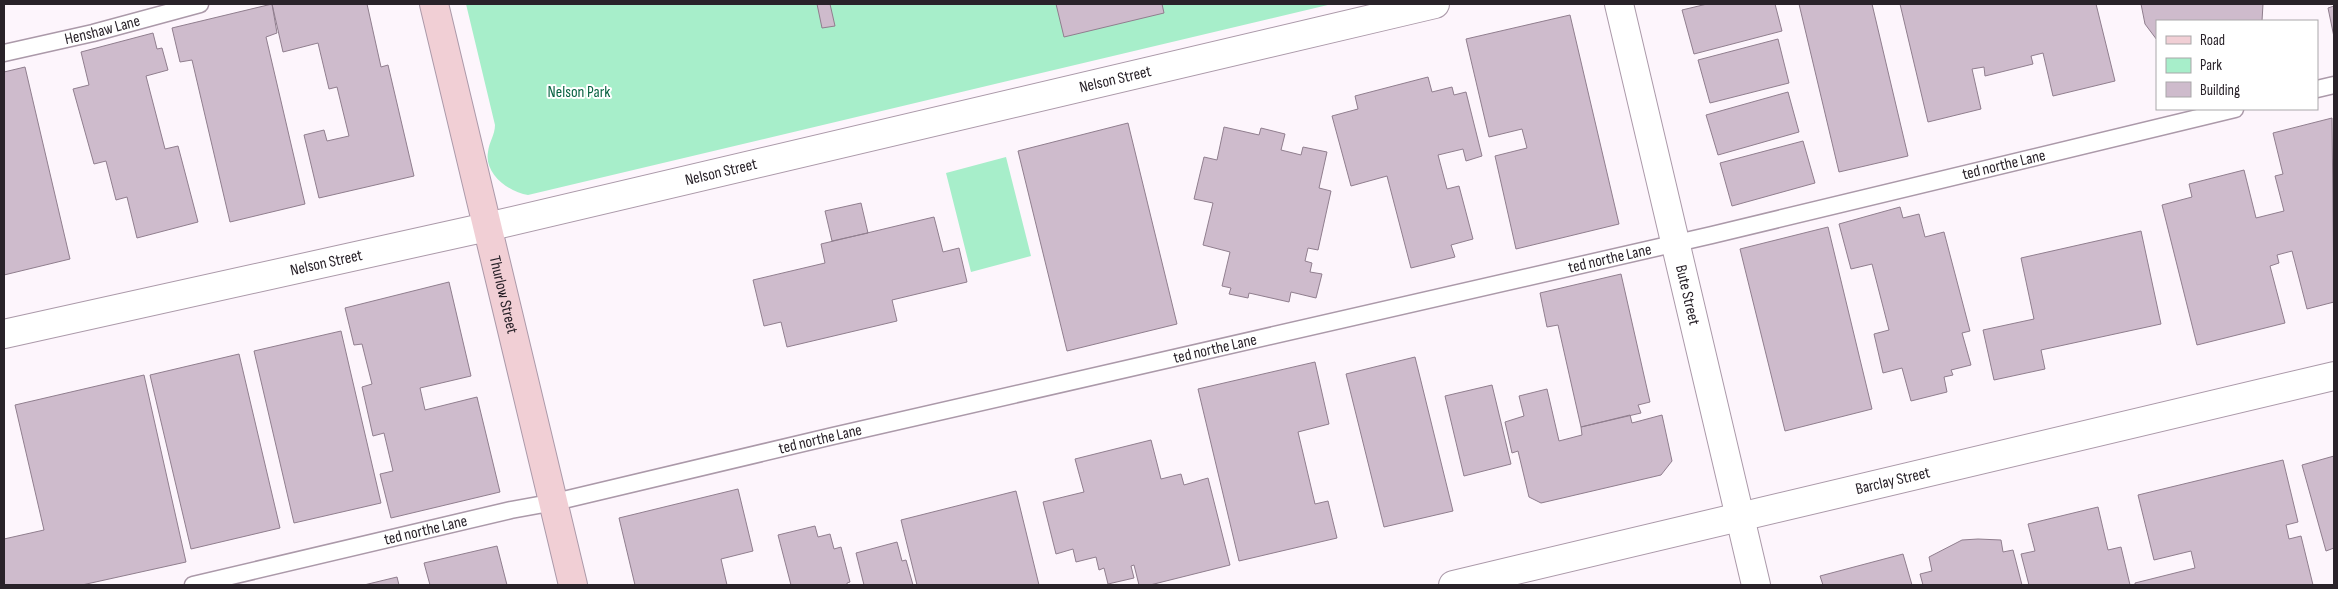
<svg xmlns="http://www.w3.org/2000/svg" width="2338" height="589" font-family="'Sofia Sans Condensed',sans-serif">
	<rect width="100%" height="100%" fill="#fdf5fc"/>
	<path fill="#a7eeca" d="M466 4H1332L528 195C509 192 484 174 488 152 489 142 495 135 495 125Z
		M1006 157 1031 256 971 272 946 173Z"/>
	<path fill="#cebbcc" stroke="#907e8e" d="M272 4 277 33 266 37 305 204 230 222 192 60 180 62 172 28Z
		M272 4H367L381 67 388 65 414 176 319 198 304 135 324 130 327 141 349 136 337 87 329 89 318 43 283 52Z
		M817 4H830L835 26 822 28Z
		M1056 4H1162L1164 13 1064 37Z
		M1707 4H1775L1782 31 1694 54 1682 10Z
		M1799 4H1872L1908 156 1839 172Z
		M1900 4H2096L2115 81 2053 96 2043 53 2031 56 2033 64 1985 76 1984 67 1972 69 1981 109 1928 122Z
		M2141 4H2263L2262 21H2157V40L2145 24Z
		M2334 6V37L2328 8Z
		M1570 15 1619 224 1516 249 1495 156 1527 148 1522 129 1489 137 1466 39Z
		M153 33 157 49 162 48 168 70 146 76 165 149 178 146 198 222 137 238 127 197 116 200 106 161 94 164 73 89 89 85 81 52Z
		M1778 39 1789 83 1710 103 1698 60Z
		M25 67 70 259 4 275V72Z
		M1428 77 1432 92 1452 87 1454 95 1466 92 1482 156 1466 161 1463 149 1438 155 1447 189 1459 186 1473 239 1451 245 1455 257 1411 268 1387 176 1351 186 1332 116 1358 109 1355 96Z
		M1788 92 1799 132 1718 155 1706 115Z
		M2332 118 2334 302 2307 309 2292 251 2277 255 2279 263 2270 266 2285 323 2197 345 2162 205 2192 197 2189 184 2244 170 2256 218 2284 211 2275 176 2283 174 2273 133Z
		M1128 123 1177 324 1067 351 1018 151Z
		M1224 127 1259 135 1261 128 1285 134 1281 150 1301 155 1303 147 1327 152 1319 188 1331 191 1318 250 1308 248 1305 261 1312 263 1310 272 1322 274 1316 298 1291 292 1289 302 1249 293 1248 298 1229 294 1231 288 1222 286 1230 252 1203 245 1213 203 1194 199 1204 157 1217 160Z
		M1803 141 1815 183 1732 206 1720 163Z
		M861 203 868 233 832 241 825 211Z
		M1900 207 1903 218 1919 214 1925 237 1944 232 1970 331 1962 333 1971 365 1951 370 1953 375 1944 377 1947 392 1911 401 1902 368 1883 373 1874 334 1889 330 1872 264 1851 269 1839 224Z
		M934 217 943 252 959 248 967 282 892 300 897 321 787 347 781 322 764 326 753 280 825 263 821 244Z
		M1828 227 1872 409 1785 431 1740 249Z
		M2141 231 2161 324 2041 350 2045 369 1994 380 1983 330 2034 319 2021 258Z
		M1621 274 1650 402 1638 405 1641 413 1581 427 1558 325 1547 327 1540 293Z
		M449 282 471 376 420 388 425 410 477 397 500 492 391 518 380 474 393 471 384 433 373 436 362 387 372 384 362 344 354 345 345 308Z
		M341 331 381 503 294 523 254 351Z
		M239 354 280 528 191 549 150 375Z
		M1415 357 1453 511 1384 527 1346 374Z
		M1315 362 1329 424 1298 432 1315 504 1328 501 1337 538 1239 561 1198 389Z
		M144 375 186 562 82 585H4V539L44 530 15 405Z
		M1492 385 1511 464 1464 476 1445 396Z
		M1547 389 1559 441 1582 435 1581 427 1630 415 1632 423 1662 415 1672 461 1661 475 1541 503 1529 497 1518 451 1512 453 1505 422 1524 416 1519 396Z
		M1151 440 1161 479 1181 474 1184 485 1208 478 1230 565 1150 585H1139L1134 565 1131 566 1134 578 1108 584 1104 568 1099 570 1096 557 1076 562 1073 549 1056 554 1043 502 1084 492 1075 459Z
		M2334 456V548L2326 551 2302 465Z
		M2283 460 2298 522 2286 525 2289 539 2301 536 2313 585H2135V583L2195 568 2191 551 2154 560 2138 495Z
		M738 489 753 551 721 559 727 585H635L619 518Z
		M1016 491 1039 585H917L901 520Z
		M2098 507 2108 550 2121 547 2130 585H2029L2021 554 2035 551 2028 524Z
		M815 526 818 537 830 534 834 549 841 547 850 582 847 583V585H791L778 535Z
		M1978 539 2001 540 2003 552 2013 550 2022 585H1923L1920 574 1932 571 1929 557 1962 540Z
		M897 542 902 561 906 560 913 585H864L856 553Z
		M497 546 507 585H430L424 563Z
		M1903 554 1912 585H1823L1820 576Z
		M397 577 399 585H364Z"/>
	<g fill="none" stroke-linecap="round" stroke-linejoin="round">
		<g stroke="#ab99a9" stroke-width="19">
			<g id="service">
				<path id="s1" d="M4 53 93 33 200 4"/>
				<path d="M2317 89 2334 85"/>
				<path id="s2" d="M193 585 511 510 555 502 833 436 1712 235 2235 109"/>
			</g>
		</g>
		<g stroke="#ab99a9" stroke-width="30">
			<g id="minor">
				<path id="s3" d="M1619 4 1756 585"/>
				<path id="s4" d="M1453 585 2334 376"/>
			</g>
		</g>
		<g stroke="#ab99a9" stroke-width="30">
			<g id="tertiary">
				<path id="s5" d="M4 334 487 227 1435 4"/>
			</g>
		</g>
		<g stroke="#ab99a9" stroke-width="30">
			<g id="secondary">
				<path id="s6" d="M434 4 573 585"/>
			</g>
		</g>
		<use href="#service" stroke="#fff" stroke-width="16"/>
		<use href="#minor" stroke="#fff" stroke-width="28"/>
		<use href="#tertiary" stroke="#fff" stroke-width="28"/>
		<use href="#secondary" stroke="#f1cfd5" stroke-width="28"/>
	</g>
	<g text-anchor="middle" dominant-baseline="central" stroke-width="4" stroke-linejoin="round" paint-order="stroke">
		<g font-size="16" fill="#292229" stroke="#fff">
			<text stroke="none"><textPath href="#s1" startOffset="101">Henshaw Lane</textPath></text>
			<text stroke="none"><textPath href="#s5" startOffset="1140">Nelson Street</textPath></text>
			<text stroke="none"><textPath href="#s2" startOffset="1859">ted northe Lane</textPath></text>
			<text stroke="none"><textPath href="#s5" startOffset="735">Nelson Street</textPath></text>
			<text stroke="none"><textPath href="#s2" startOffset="1454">ted northe Lane</textPath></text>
			<text stroke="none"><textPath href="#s5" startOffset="330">Nelson Street</textPath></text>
			<text stroke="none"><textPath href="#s3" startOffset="299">Bute Street</textPath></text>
			<text stroke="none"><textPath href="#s6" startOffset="299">Thurlow Street</textPath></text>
			<text stroke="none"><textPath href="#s2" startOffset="1049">ted northe Lane</textPath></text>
			<text stroke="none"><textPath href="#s2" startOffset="644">ted northe Lane</textPath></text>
			<text stroke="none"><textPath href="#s4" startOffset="452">Barclay Street</textPath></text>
			<text stroke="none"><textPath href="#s2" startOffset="239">ted northe Lane</textPath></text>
		</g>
		<g font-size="16" fill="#0a6343" stroke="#fff">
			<text x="579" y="92">Nelson Park</text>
		</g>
	</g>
	<rect width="2338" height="589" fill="none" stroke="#292229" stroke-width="10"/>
	<rect x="2156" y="20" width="162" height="90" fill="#ffffff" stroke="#a9a7a9"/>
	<rect x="2166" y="36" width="25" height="8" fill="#f1cfd5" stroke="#a9a7a9"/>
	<text x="2200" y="45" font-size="15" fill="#292229">Road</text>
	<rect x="2166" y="58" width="25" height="15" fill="#a7eeca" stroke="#a9a7a9"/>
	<text x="2200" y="70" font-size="15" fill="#292229">Park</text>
	<rect x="2166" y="82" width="25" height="15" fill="#cebbcc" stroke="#a9a7a9"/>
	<text x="2200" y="95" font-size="15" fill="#292229">Building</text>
</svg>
